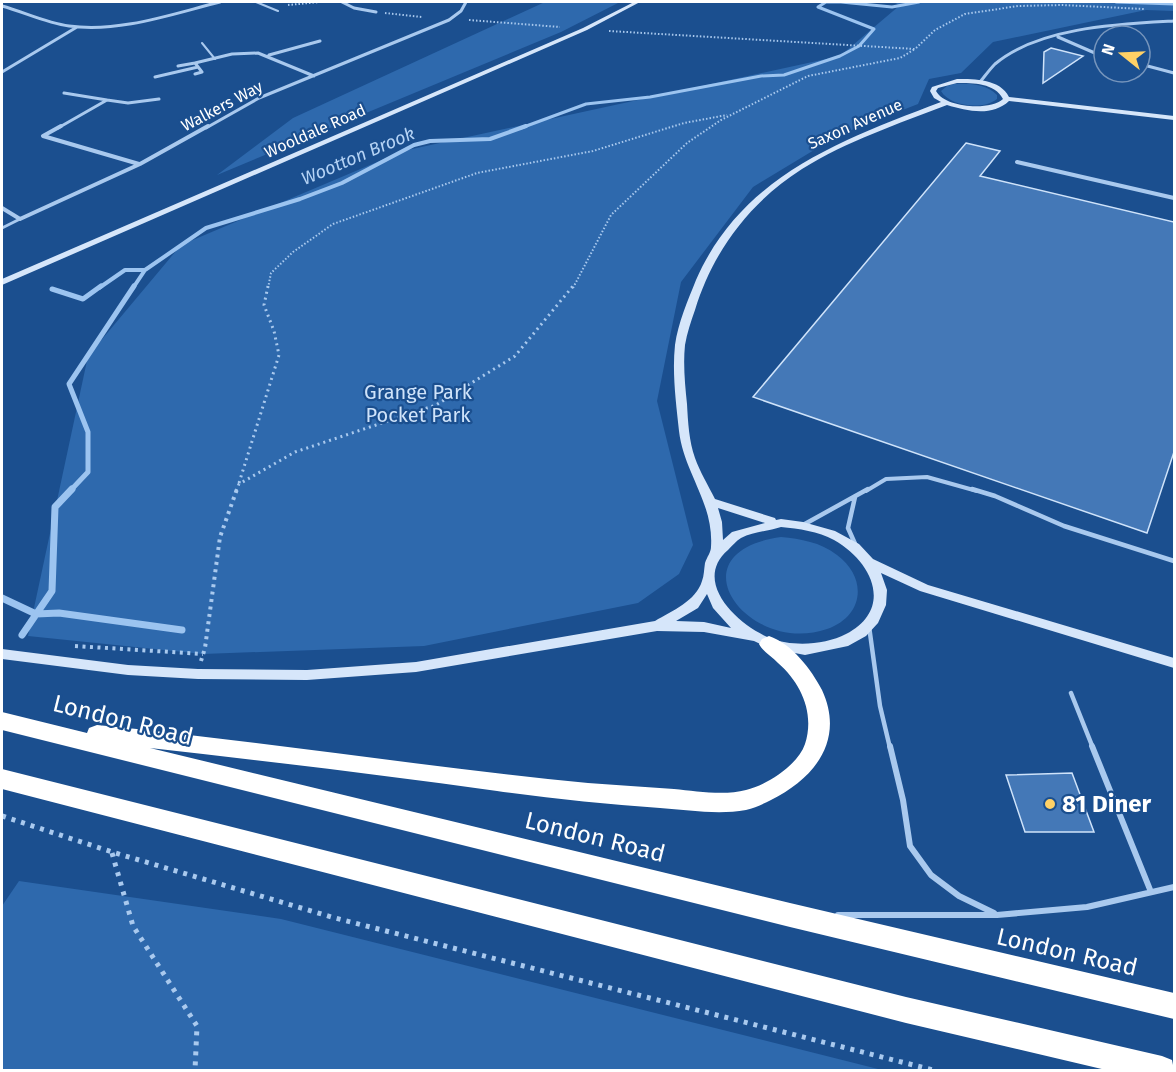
<svg xmlns="http://www.w3.org/2000/svg" width="1176" height="1072" font-family="'Fira Sans',sans-serif">
	<rect width="100%" height="100%" fill="#1b4f8f"/>
	<path fill="#2e69ad" d="M545 2H620L561 32 217 175 293 118Z
		M895 2H1162L1174 4V11L1146 10 993 42 961 73 929 79 918 104 839 135 753 187 681 282 657 401 693 545 679 574 638 603 424 646 203 654 28 636 88 356 181 245 403 151 840 56 899 6Z
		M954 84C969 83 987 84 997 95V99C984 110 950 107 941 91L947 86Z
		M781 537C801 539 820 542 837 555 868 578 864 616 827 629 747 656 671 552 781 537Z
		M19 881 281 919 882 1070H2V906Z"/>
	<g fill="none" stroke-linecap="round" stroke-linejoin="round">
		<path stroke="#9cc4f0" stroke-width="3" d="M841 2 892 7 919 2
			M1116 2 1174 4
			M521 128 586 104 650 97 761 76 784 75 840 56 859 46 874 29 818 7 826 2H840"/>
		<path stroke="#9cc4f0" stroke-width="4" d="M99 288 125 270H145
			M133 288 145 270 206 228 300 199 342 183 414 145 430 141 490 139 526 126"/>
		<path stroke="#9cc4f0" stroke-width="5" d="M52 289 83 299 101 286
			M70 491 88 472V432L69 384 134 286"/>
		<path stroke="#9cc4f0" stroke-width="7" d="M2 598 36 614 59 613 182 630
			M22 635 52 591 55 507 72 489"/>
	</g>
	<path fill="#4478b7" stroke="#cfe3fa" stroke-width="1.5" d="M1051 48 1083 56 1043 83 1044 52Z
		M966 143 1000 151 980 176 1174 222V452L1147 533 753 397Z
		M1072 773 1094 832H1025L1006 775Z"/>
	<g fill="none" stroke-linecap="round" stroke-linejoin="round">
		<path stroke="#a9c9ee" stroke-width="2" stroke-dasharray="1.5 2" stroke-linecap="butt" d="M288 5 320 2
			M385 13 422 17
			M469 20 560 27
			M609 31 915 49 935 30 965 14 1018 6 1062 5 1144 9
			M268 288 271 273 293 252 333 224 477 173 593 151 684 123 727 115
			M573 288 611 215 687 143 721 120 808 76 900 58 915 49"/>
		<path stroke="#a9c9ee" stroke-width="3" stroke-dasharray="2 4" stroke-linecap="butt" d="M239 483 279 355 274 331 264 305 268 286
			M236 491 239 484 295 452 436 405 515 356 573 286"/>
		<path stroke="#a9c9ee" stroke-width="4" stroke-dasharray="3 4.5" stroke-linecap="butt" d="M75 646 203 654
			M201 661 205 648 220 537 237 489"/>
		<path stroke="#a9c9ee" stroke-width="5" stroke-dasharray="4 6" stroke-linecap="butt" d="M2 816 112 852 335 918 933 1070
			M112 853 133 926 197 1026 195 1070"/>
		<path stroke="#a9c9ee" stroke-width="2" d="M256 2 278 11
			M202 43 215 59"/>
		<path stroke="#a9c9ee" stroke-width="3" d="M2 228 20 219"/>
		<path stroke="#a9c9ee" stroke-width="4" d="M866 491 886 479 927 477 977 491"/>
		<path stroke="#a9c9ee" stroke-width="4.5" d="M972 489 995 496 1064 526 1174 561
			M855 497 848 528 856 546
			M803 525 868 489
			M869 626 880 706 890 748
			M1071 693 1093 748"/>
		<path stroke="#a9c9ee" stroke-width="6" d="M890 746 903 800 910 846 931 875 959 896 994 913
			M1092 746 1151 892
			M838 915H997L1087 907 1174 887"/>
		<path stroke="#a9c9ee" stroke-width="3" d="M342 2 354 8 376 12
			M2 6C24 12 46 23 69 26 119 33 172 14 220 2
			M1058 37 1104 57
			M269 55 320 41
			M1140 64 1174 73
			M178 66 195 63
			M2 72 77 27
			M195 74 202 72 195 63 232 54 258 53 314 76
			M155 77 198 67
			M980 82C985 76 990 69 995 64 1039 27 1119 24 1174 21
			M107 100 128 103 159 99
			M58 128 107 100 64 93
			M206 128 259 98 449 20 461 11 466 2"/>
		<path stroke="#a9c9ee" stroke-width="4" d="M61 126 43 136 139 164
			M1017 162 1174 198
			M2 208 20 219 140 164 208 126"/>
		<path fill="#d6e6fa" fill-rule="evenodd" d="M634 2H640L587 30 2 285V279L583 28Z
			M957 79C975 79 1000 79 1009 97L1174 116V120L1009 101C992 117 967 111 947 105 898 124 847 141 802 169 750 202 713 251 695 310 691 321 687 333 685 345 683 364 685 385 687 404 688 422 689 441 695 458 700 472 708 485 715 499L775 518 776 520 781 519 803 522 835 531 859 544 873 559 928 585 1174 658V668L920 591 881 573 887 590 886 605 878 623 866 636 848 646 805 655 769 648 754 641 704 632 657 631 416 672 307 680 198 679 128 675 2 659V649L128 665 198 669 307 670 416 662 655 621C672 611 696 601 702 581 704 576 704 569 705 563 707 557 711 552 711 547 714 503 684 473 679 431 676 403 672 373 675 345 678 323 688 300 696 280 742 175 842 140 941 102L934 98 930 91 932 87ZM957 83C973 83 995 83 1003 99 990 111 945 108 936 91L938 88ZM718 508 765 523 732 532 723 540 722 522ZM781 527C799 529 818 531 834 540 873 562 894 609 846 634 825 645 792 647 770 638 739 626 691 582 728 550 732 546 736 541 741 538 753 532 769 531 781 527ZM707 594 713 608 731 628 704 622 676 621 698 608Z"/>
		<path fill="#fff" fill-rule="evenodd" d="M769 636C792 644 811 669 822 690 845 740 815 778 771 800 763 804 755 808 746 810 718 815 688 810 660 808 605 804 551 799 497 791 382 775 266 761 150 748L790 903 1174 993V1019L790 927 2 730V712L87 733 89 728 97 725C261 741 424 767 588 783 616 785 645 787 674 789 696 791 724 796 746 790 767 785 798 765 805 744 815 713 801 683 778 663 772 656 763 652 759 644L762 639Z
			M2 769 906 997 1162 1056 1172 1060 1174 1070H1106L906 1023 2 789Z"/>
	</g>
	<circle fill="#ffd166" stroke="#1b4f8f" stroke-width="2" cx="1050" cy="804" r="6"/>
	<g text-anchor="middle" dominant-baseline="central" stroke-width="4.5" stroke-linejoin="round" paint-order="stroke">
		<g font-size="16" fill="#fff" stroke="#1b4f8f">
			<text transform="translate(222 106) rotate(-28)">Walkers Way</text>
			<text transform="translate(855 124) rotate(-24)">Saxon Avenue</text>
			<text transform="translate(315 131) rotate(-24)">Wooldale Road</text>
		</g>
		<g font-size="18" font-style="italic" fill="#b5d3f5" stroke="#1b4f8f">
			<text transform="translate(358 156) rotate(-23)">Wootton Brook</text>
		</g>
		<g font-size="20" fill="#cfe3fa" stroke="#1b4f8f">
			<text x="418" y="392">Grange Park<tspan x="418" dy="23">Pocket Park</tspan></text>
		</g>
		<g font-size="24" fill="#fff" stroke="#1b4f8f">
			<text transform="translate(123 720) rotate(14)">London Road</text>
			<text transform="translate(595 837) rotate(14)">London Road</text>
			<text transform="translate(1067 952) rotate(13)">London Road</text>
		</g>
		<g font-size="24" font-weight="bold" fill="#fff" stroke="#1b4f8f" text-anchor="start">
			<text x="1062" y="804">81 Diner</text>
		</g>
	</g>
	<rect width="1176" height="1072" fill="none" stroke="#ffffff" stroke-width="6"/>
	<g transform="translate(1122 54) rotate(288)"><circle r="28" fill="#1b4f8f" stroke="#7695bc" stroke-width="1.5"/>
	<path d="M0-4.5L10 22L0 15L-10 22Z" fill="#ffd166"/>
	<text y="-9" font-size="16" font-weight="bold" text-anchor="middle" fill="#ffffff">N</text>
	</g>
</svg>
